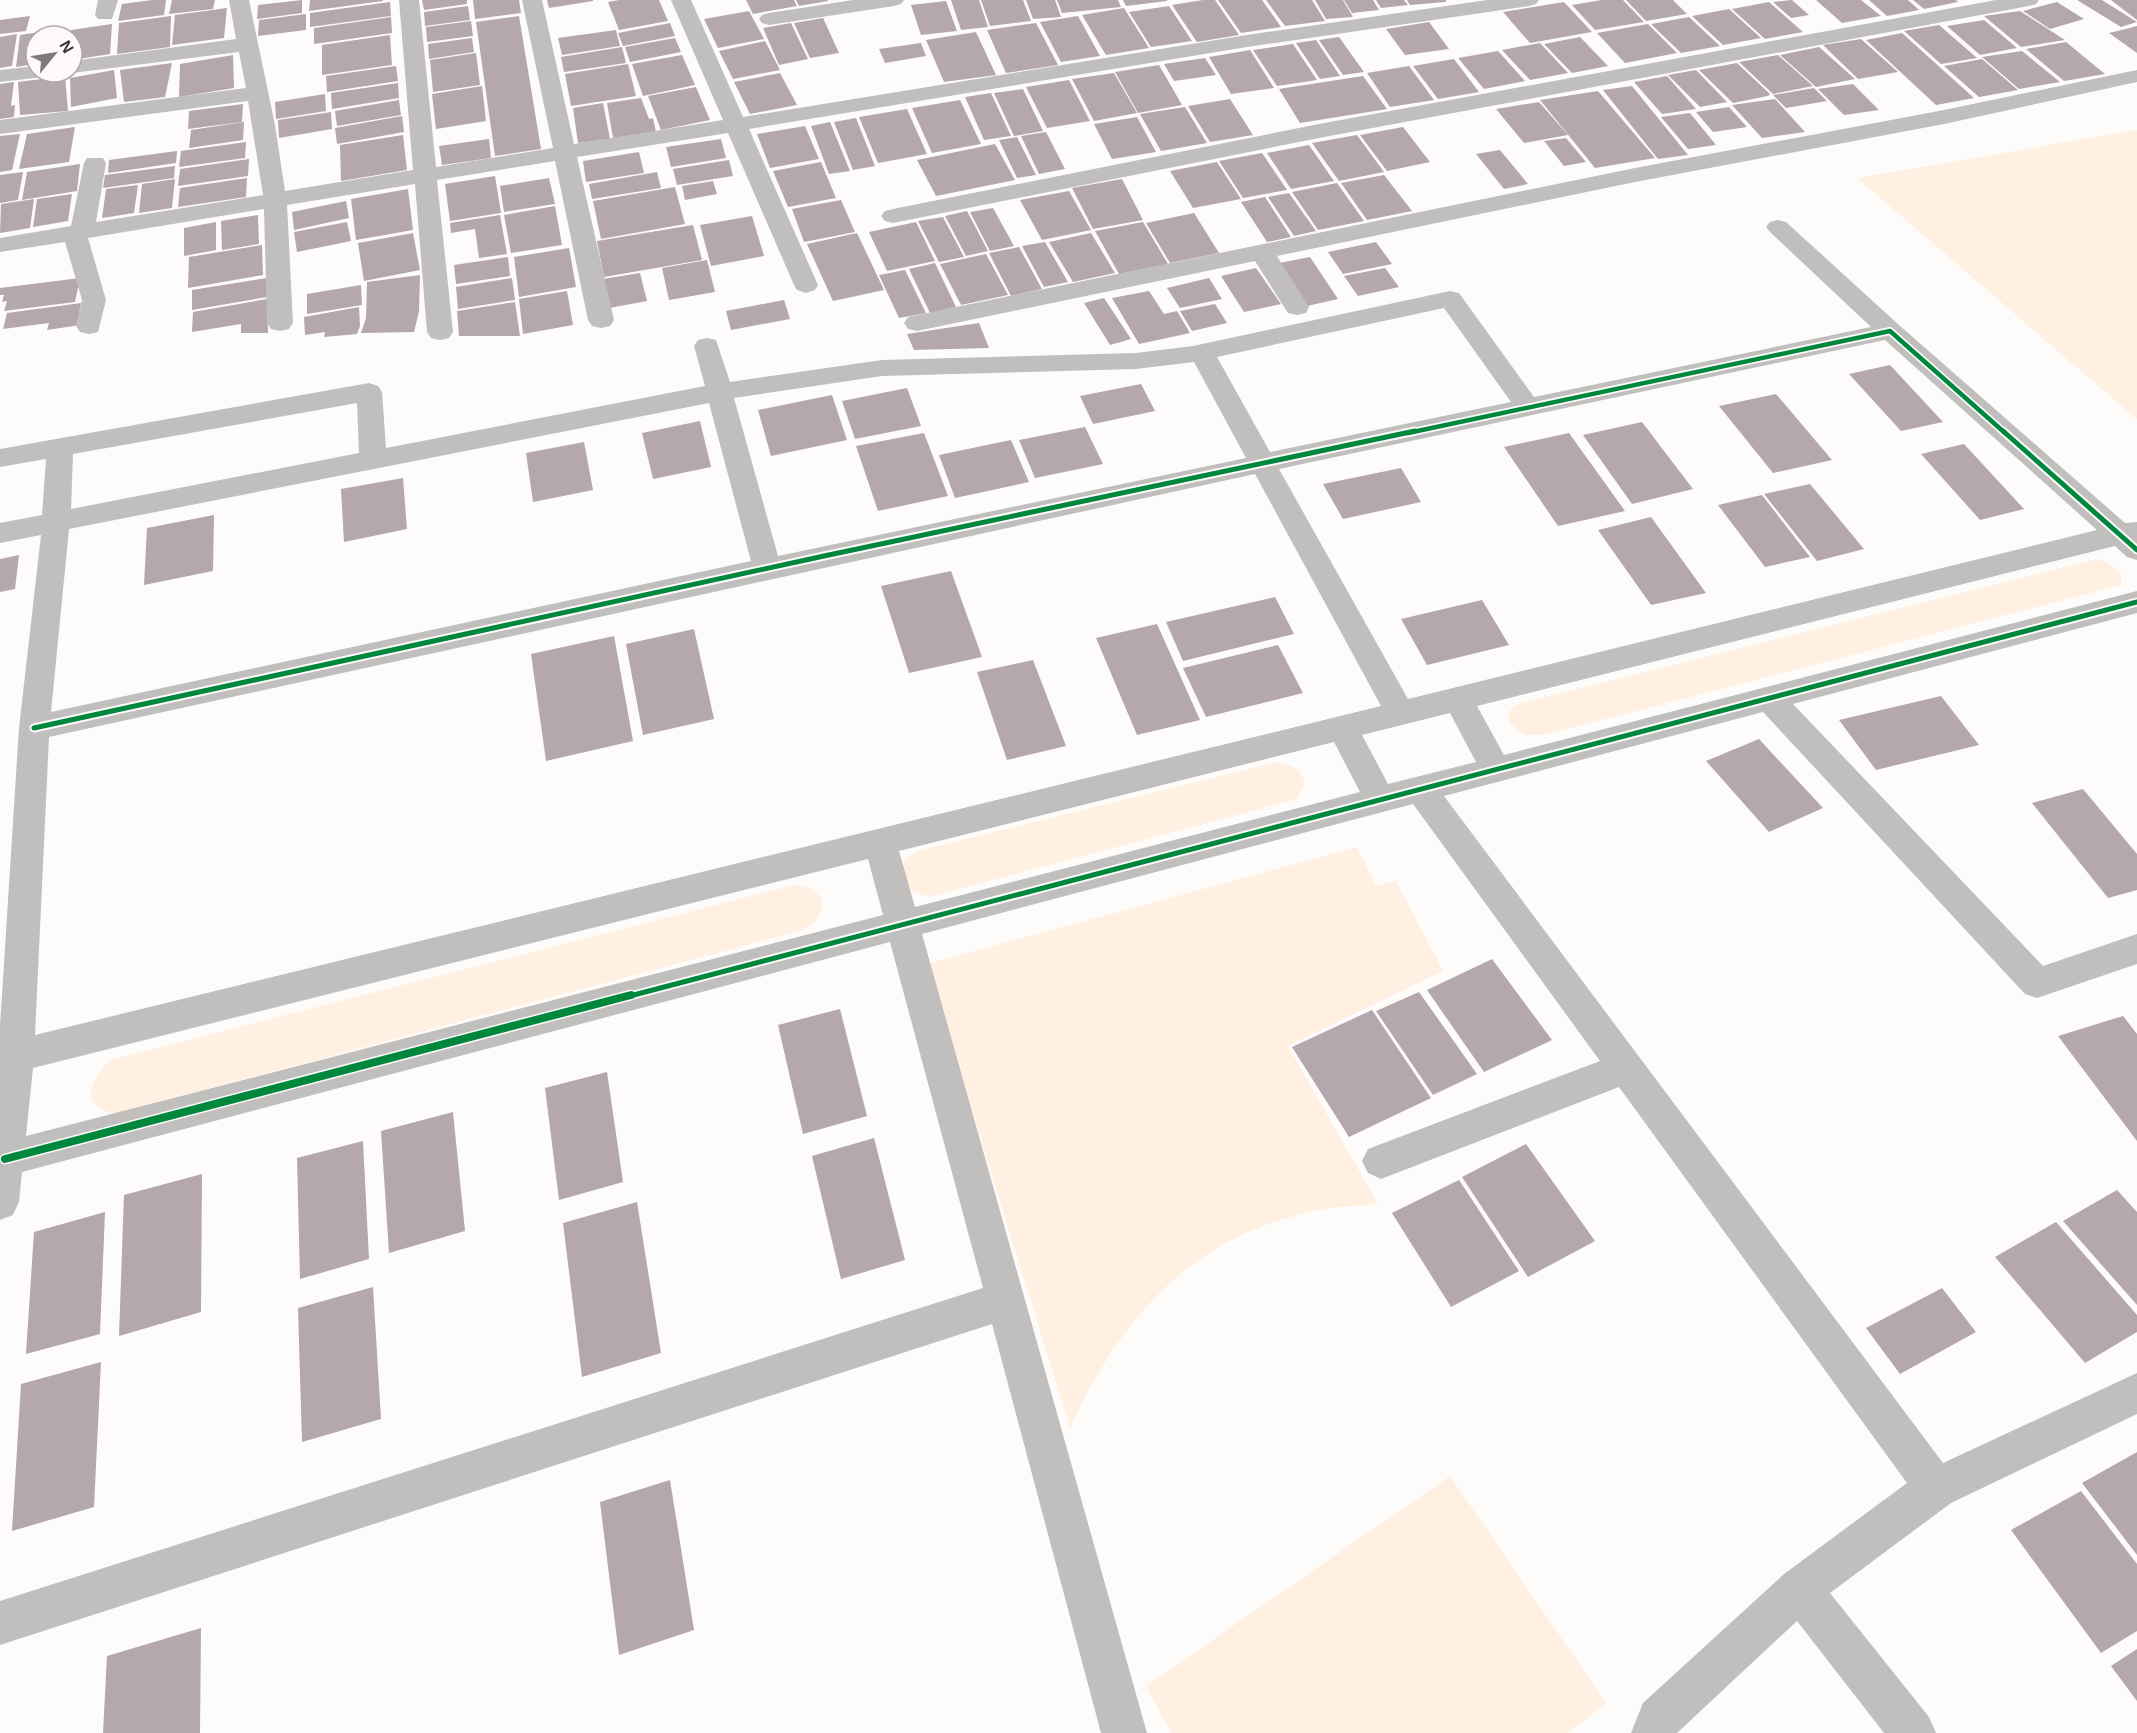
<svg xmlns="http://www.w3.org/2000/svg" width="2137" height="1733" font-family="Arial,sans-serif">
	<rect width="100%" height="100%" fill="#fefbfb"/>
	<path fill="#fff0e1" d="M2137 130V419L1857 178Z
		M2097 559 2107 562 2121 573V585L1544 735H1524L1510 723 1508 714 1513 707 1521 703Z
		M1273 763C1289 763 1301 768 1305 784L1297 799 929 897 908 890 901 870 906 859 917 851Z
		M1357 847 1376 886 1396 881 1443 971 1288 1046 1378 1204C1360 1206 1341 1206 1323 1209 1195 1234 1122 1314 1070 1428L927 964Z
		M794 885C827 887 832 914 803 930L113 1114C78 1103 91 1080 110 1060Z
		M1450 1476 1606 1703 1568 1733H1171L1146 1686Z"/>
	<path fill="#b4a7ad" d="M152 0H166L164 15 118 21 122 4Z
		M172 0H215L213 9 169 14Z
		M302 0V13L257 19 258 5Z
		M310 0H383V1L309 11Z
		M422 0H467V4L424 10Z
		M473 0H519L521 13 475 19Z
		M547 0H593V1L549 8Z
		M619 0H659L668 21 619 30 608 2Z
		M746 0H794L797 6 753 14Z
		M796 0H828V1L799 6Z
		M951 0H979L988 27 961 30Z
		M981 0H1023L1031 21 990 26Z
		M1026 0H1055L1061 17 1033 19Z
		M1057 0H1118L1121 7 1062 13Z
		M1123 0H1167V1L1126 6Z
		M1203 0H1215L1239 35 1197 42 1172 5Z
		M1218 0H1262L1281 27 1241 33Z
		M1266 0H1312L1325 21 1285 26Z
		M1315 0H1343L1353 17 1326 19Z
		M1344 0H1373L1379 10 1352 13Z
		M1376 0H1404L1408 5 1381 8Z
		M1407 0H1446V2L1410 5Z
		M1602 0H1623L1644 22 1595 30 1572 5Z
		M1626 0H1673L1687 14 1646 21Z
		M1792 0 1809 15 1791 18 1773 2Z
		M1816 0H1861L1881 16 1842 23Z
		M1869 0H1908L1919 10 1887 16Z
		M1913 0H1956L1958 2 1924 9Z
		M2077 0H2102L2137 22 2121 27Z
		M2111 0H2137V20Z
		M946 1 957 31 921 35 911 5Z
		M390 2 391 16 310 27V13Z
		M1564 2 1592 32 1530 43 1503 12Z
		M1769 2 1803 32 1765 39 1732 9Z
		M2057 2 2084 19 2050 29 2023 11Z
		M468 6 470 20 425 26 424 12Z
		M1169 6 1192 41 1151 47 1129 12Z
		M227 8 224 38 172 45 175 15Z
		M1124 8 1149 48 1106 55 1082 15Z
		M1729 9 1761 38 1723 45 1692 16Z
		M749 11 764 39 718 48 704 19Z
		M2020 11 2065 40 2021 47 1984 16Z
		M306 14V30L258 36 259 20Z
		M30 16 26 31 0 34V20Z
		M171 16 170 47 117 54 119 23Z
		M519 16 541 149 495 156 476 22Z
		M1078 16 1100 56 1061 62 1040 22Z
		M391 17 392 33 314 44V28Z
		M1689 17 1720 46 1681 53 1651 24Z
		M823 18 839 53 810 58 794 23Z
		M1984 20 2017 48 1980 55 1947 26Z
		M471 21 473 36 427 42 426 27Z
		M1429 22 1449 49 1405 55 1386 29Z
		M670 23 675 36 623 46 618 33Z
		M791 23 808 59 779 65 763 28Z
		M1036 23 1058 65 1006 73 987 30Z
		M112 24 110 54 72 60 71 30Z
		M1648 24 1677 53 1625 63 1597 33Z
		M1939 25 1977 58 1941 64 1904 31Z
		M2137 26V53L2109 33 2126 29Z
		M65 28 64 36H36V64L16 67 20 35Z
		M616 30 620 46 562 55 558 38Z
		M976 32 996 75 944 82 926 40Z
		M1902 33 1974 98 1936 105 1866 40Z
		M17 34 12 66 0 68V37Z
		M390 35 392 65 322 75V45Z
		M1339 37 1364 72 1343 75 1319 40Z
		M1580 37 1608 66 1572 73 1544 44Z
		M472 38 474 52 429 59 428 44Z
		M675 38 681 52 630 62 625 47Z
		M1861 39 1898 72 1858 79 1823 45Z
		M1316 40 1340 76 1320 79 1296 43Z
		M765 41 780 70 733 79 719 51Z
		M2066 42 2105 74 2064 81 2026 49Z
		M921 43 926 56 885 63 879 49Z
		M1540 43 1568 73 1530 80 1502 50Z
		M1293 44 1317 80 1277 86 1253 50Z
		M622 47 626 63 564 72 561 57Z
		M1819 47 1855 79 1816 87 1780 55Z
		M1250 50 1274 88 1231 94 1209 57Z
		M1498 51 1525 81 1484 89 1458 58Z
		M2022 51 2060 82 2019 89 1982 57Z
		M476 53 480 85 433 92 430 60Z
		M233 55 234 88 179 97 180 64Z
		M682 55 695 85 643 96 632 64Z
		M1778 55 1813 86 1773 94 1739 62Z
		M1205 58 1216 75 1174 81 1164 64Z
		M1454 59 1479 92 1438 99 1413 66Z
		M1982 59 2018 90 1979 97 1944 66Z
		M172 63 165 97 124 102 120 70Z
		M1737 63 1770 94 1768 96 1733 103 1699 70Z
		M628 64 636 96 571 106 565 74Z
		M1159 65 1182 105 1138 113 1115 72Z
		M396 66 398 81 327 92 326 76Z
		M1409 66 1434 100 1390 107 1367 73Z
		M114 70 117 98 71 107 70 78Z
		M1696 70 1727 102 1700 107 1668 75Z
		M780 73 797 105 750 114 734 82Z
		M1114 73 1137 113 1094 121 1072 79Z
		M65 76 68 111 20 115 18 82Z
		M1363 76 1387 109 1300 123 1279 89Z
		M1667 76 1696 109 1662 114 1634 82Z
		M1069 80 1090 121 1047 128 1026 87Z
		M14 82 11 106 15 105 14 117 0 119V84Z
		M398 83 399 98 332 109 331 93Z
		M1853 84 1879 110 1844 115 1818 89Z
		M482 86 486 121 436 129 432 94Z
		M1632 86 1688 155 1658 159 1603 90Z
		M696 87 710 120 661 130 648 96Z
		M1814 88 1827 101 1786 108 1773 95Z
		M1023 89 1043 131 1014 136 994 93Z
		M1598 91 1655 158 1595 168 1540 100Z
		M991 93 1011 136 984 140 965 97Z
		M325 94 326 111 276 119 275 102Z
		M641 98 649 119 653 118 656 132 613 138 607 103Z
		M1230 99 1253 135 1210 142 1188 106Z
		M1775 99 1805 132 1762 138 1732 105Z
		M399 100 401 115 337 126 335 111Z
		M960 100 981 144 932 153 912 108Z
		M1539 102 1568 135 1524 143 1496 109Z
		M603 103 610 139 578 143 573 108Z
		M243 104 242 122 188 129 189 111Z
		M1185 107 1207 143 1161 151 1140 114Z
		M1729 107 1747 127 1713 132 1696 112Z
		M907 109 927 154 878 163 859 117Z
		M331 112 332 129 279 138 278 120Z
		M1690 113 1716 145 1688 149 1661 117Z
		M402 116 404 132 337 144 335 128Z
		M1137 117 1156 152 1112 159 1094 124Z
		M856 118 875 166 853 170 834 122Z
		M244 122 243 140 189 148 191 130Z
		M830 122 850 171 829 174 811 126Z
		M805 126 819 159 770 168 757 134Z
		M75 127 69 162 19 169 27 134Z
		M1403 127 1430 162 1387 171 1360 135Z
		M1046 132 1065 169 1039 174 1021 136Z
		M20 134 12 170 0 172V136Z
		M403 135 407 170 341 181 340 145Z
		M1357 135 1384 172 1339 181 1312 143Z
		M1017 137 1036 175 1017 178 999 140Z
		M1566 138 1586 162 1564 166 1544 141Z
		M489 139 491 158 442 165 439 146Z
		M721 139 726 158 671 167 666 147Z
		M246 142 245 158 179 167 181 151Z
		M995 144 1015 180 936 196 917 160Z
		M1309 145 1334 181 1291 189 1267 153Z
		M1500 150 1528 184 1504 189 1476 154Z
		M177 151 176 163 108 173 109 160Z
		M639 152 644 173 586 182 583 161Z
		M1262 153 1287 190 1243 198 1219 161Z
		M249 159 248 176 178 186 180 169Z
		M729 160 733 176 677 185 673 169Z
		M821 162 836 198 788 207 773 171Z
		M1217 162 1241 199 1193 208 1170 171Z
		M80 164 77 191 22 200 27 172Z
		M175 166 174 178 103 188 105 175Z
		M23 172 18 200 0 203V175Z
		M657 172 661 188 592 199 589 184Z
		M1384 175 1412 211 1367 220 1341 183Z
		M495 176 501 213 450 221 445 184Z
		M247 178 246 197 178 207 180 188Z
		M549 178 555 204 504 212 500 186Z
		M175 179 172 208 139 213 142 184Z
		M1122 179 1143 220 1093 229 1072 188Z
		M713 181 717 194 685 200 682 186Z
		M1337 183 1364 221 1318 230 1292 192Z
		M138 185 134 213 102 218 106 189Z
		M675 187 685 224 601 239 593 201Z
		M408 189 413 230 356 240 351 199Z
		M1069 191 1091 230 1042 240 1020 200Z
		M1289 193 1316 231 1294 236 1268 197Z
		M72 194 68 221 33 227 37 199Z
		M1265 197 1291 237 1267 242 1241 202Z
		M34 199 30 228 0 233 1 204Z
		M841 200 855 232 804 242 792 209Z
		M346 201 349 218 294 230 292 212Z
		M555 206 562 245 511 253 504 215Z
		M993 208 1014 246 990 251 970 212Z
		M967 211 988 251 966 256 945 216Z
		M1194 213 1219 253 1170 263 1146 223Z
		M258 215 259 244 222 250 221 221Z
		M500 215 507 254 479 258 475 229 451 233 450 223Z
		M752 216 764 256 711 266 700 225Z
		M943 217 964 257 939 262 918 221Z
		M216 222V250L184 256V228Z
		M347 222 351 241 297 252 294 232Z
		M916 222 935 261 887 271 869 232Z
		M1143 222 1168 264 1119 274 1095 231Z
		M693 225 702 260 604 277 597 241Z
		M413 233 420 270 364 281 358 243Z
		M857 233 884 290 833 301 807 244Z
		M1091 233 1115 273 1073 282 1049 242Z
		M1045 242 1068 282 1044 287 1022 246Z
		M1376 242 1392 264 1343 274 1328 252Z
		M262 245 263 275 188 288 189 257Z
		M1019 247 1042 289 1011 296 989 253Z
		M569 248 576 287 519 297 514 257Z
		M986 254 1008 295 961 305 940 264Z
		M508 257 510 276 456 284 454 265Z
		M1310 257 1338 299 1307 306 1279 263Z
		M707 260 715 292 669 300 662 268Z
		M935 263 956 307 930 313 909 269Z
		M1256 268 1281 304 1244 312 1221 276Z
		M1385 268 1399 287 1358 296 1344 276Z
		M905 270 926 313 899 318 879 275Z
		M640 273 647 301 609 308 603 279Z
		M420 275 419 311 414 332 361 333 366 318 367 282Z
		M80 278 75 302 4 311 7 301 2 302 4 295H0V288Z
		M267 278V297L192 310V290Z
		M512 278 515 300 458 309 456 287Z
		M1209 278 1222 299 1180 308 1167 288Z
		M361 285 362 305 307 314V294Z
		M567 291 573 325 523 334 519 299Z
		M1149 291 1164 314 1177 311 1190 333 1139 344 1112 298Z
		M1104 298 1131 339 1110 345 1084 303Z
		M267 299 268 333H241V324L192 332 193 312Z
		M784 300 790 319 731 330 726 311Z
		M515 302 520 336H459L457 311Z
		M81 303 78 319 80 325 47 330 49 323 3 329 7 313Z
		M1215 304 1227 323 1192 331 1180 311Z
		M359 307 360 326 357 334 324 337 325 332 305 335 304 317Z
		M979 323 989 348 914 350 907 334Z
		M1890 365 1943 422 1901 431 1849 374Z
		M1141 384 1155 411 1093 424 1080 396Z
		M907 388 921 426 855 439 842 401Z
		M1776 394 1832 460 1773 473 1719 406Z
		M832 395 847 440 771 456 758 410Z
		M700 421 711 467 653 479 642 433Z
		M1642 422 1693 489 1632 504 1583 435Z
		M1085 427 1103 464 1035 478 1019 440Z
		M924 433 948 496 878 511 856 446Z
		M1569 433 1625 511 1558 526 1504 447Z
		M1011 440 1029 482 955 498 939 455Z
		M584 442 593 490 533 502 526 453Z
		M1964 444 2024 509 1980 520 1921 454Z
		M1401 468 1421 502 1343 519 1323 484Z
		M403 478 407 529 344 542 341 489Z
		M1810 484 1864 549 1817 561 1764 494Z
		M1762 495 1810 557 1765 567 1718 505Z
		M214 515 213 571 144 585 147 528Z
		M1651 517 1706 593 1651 605 1598 530Z
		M19 555 15 589 0 592V559Z
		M951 571 982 657 909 673 881 586Z
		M1275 597 1294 634 1183 661 1166 622Z
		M1482 600 1509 645 1427 665 1401 619Z
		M1157 624 1200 720 1137 735 1096 638Z
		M694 629 714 719 643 735 626 644Z
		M614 636 633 741 546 761 531 654Z
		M1278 645 1303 693 1206 717 1183 668Z
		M1033 660 1066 746 1007 760 977 672Z
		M1941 696 1979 745 1876 770 1839 720Z
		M1759 739 1823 808 1769 832 1706 761Z
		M2083 789 2137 854V890L2108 898 2032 803Z
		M1492 959 1552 1040 1484 1072 1427 990Z
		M1419 992 1477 1074 1433 1095 1376 1011Z
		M840 1009 867 1116 803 1134 778 1025Z
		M1372 1010 1431 1098 1349 1137 1292 1047Z
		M2123 1016 2137 1034V1141L2058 1036Z
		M607 1072 623 1182 559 1200 545 1088Z
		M453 1112 465 1231 389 1253 381 1131Z
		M874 1138 905 1260 841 1279 812 1156Z
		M363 1141 369 1259 300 1279 297 1158Z
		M1526 1144 1595 1241 1528 1277 1462 1177Z
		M202 1174 201 1312 119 1336 124 1195Z
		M1459 1180 1519 1271 1451 1307 1392 1213Z
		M2117 1190 2137 1212V1305L2063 1221Z
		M637 1202 661 1353 582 1377 563 1223Z
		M105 1212 100 1334 26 1354 34 1232Z
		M2056 1222 2137 1315V1332L2085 1363 1995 1257Z
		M373 1287 381 1419 302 1442 298 1308Z
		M1942 1288 1976 1332 1900 1374 1866 1328Z
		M101 1362 94 1507 12 1531 21 1384Z
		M2137 1452V1555L2082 1483Z
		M670 1480 694 1630 619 1655 600 1502Z
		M2081 1491 2137 1564V1631L2101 1653 2011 1530Z
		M201 1628 200 1733H103L107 1656Z
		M2137 1649V1701L2111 1666Z"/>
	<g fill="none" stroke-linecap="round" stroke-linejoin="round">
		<path fill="#c0bfbe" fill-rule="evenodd" d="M98 0H118L112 19H98L95 15Z
			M229 0H249L275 125 285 191 413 170 399 0H419L436 167 553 148 522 0H542L574 144 723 120 671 0H691L743 117 1247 35 1487 0H1539L1536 4 1529 6 1247 47 749 129 818 285 815 290 806 293 797 290 794 285 728 133 577 157 614 320 610 326 601 328 592 326 588 320 555 161 437 180 453 332 449 338 440 340 431 338 427 332 415 184 287 205 293 323 289 329 280 331 271 329 267 323 264 209 88 238 106 300 98 332 89 334 80 332 76 326 82 300 65 242 0 252V238L71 226 84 163 87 158H103L106 163 96 222 263 195 248 101 0 134V120L246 88 239 52 72 73 66 72H72V61L236 39Z
			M853 0H904L901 4 894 6 769 25 762 23 759 19 762 15 769 13Z
			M1996 0H2039L2036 4 2029 6 1319 138 893 223 885 221 881 216 885 211 893 209 1319 124Z
			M36 66V72H47L44 77 0 82V70Z
			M2137 70V82L1944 124 1635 182 1277 256 1309 307 1306 313 1297 315 1288 313 1255 261 917 331 908 329 904 323 908 317 917 315 1635 168 1944 110Z
			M1778 220 1786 222 1899 325 2125 523 2137 522V560L2127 557 2115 546 1477 706 1504 755 2137 591V613L1793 704 2043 966 2137 934V964L2037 998 2025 994 1763 712 1444 796 1943 1463 2137 1373V1414L1951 1503 1830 1593 1929 1717 1936 1733H1884L1797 1621 1677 1733H1631L1643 1703 1784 1574 1907 1483 1619 1087 1381 1179 1368 1173 1362 1161 1368 1149 1600 1061 1413 804 922 934 1147 1733H1101L992 1324 0 1645V1601L983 1288 890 942 22 1172 19 1202 13 1215 0 1220V1026L19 728 41 535 0 543V523L42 515 46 459 0 467V449L369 383 378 386 382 392 386 448 705 386 694 346 698 340 707 338 716 340 730 382 882 360 1136 353 1193 346 1450 291 1459 293 1534 397 1871 327 1770 232 1766 227 1770 222ZM1444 308 1511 402 1270 452 1217 357ZM1885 340 2097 530 1408 699 1279 469ZM1194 362 1246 458 778 556 734 398 882 376 1136 369ZM357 403 359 453 71 509 73 454ZM709 403 751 561 51 712 69 529ZM1255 474 1381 706 35 1035 49 737ZM1450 713 1476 762 1388 784 1362 735ZM1334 742 1360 792 915 907 899 851ZM868 859 883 915 26 1136 33 1068Z"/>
		<g stroke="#fffafa" stroke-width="8">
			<path id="cycleway-far2" d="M1408 433 1890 331 2005 433"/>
		</g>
		<g stroke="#fffafa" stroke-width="9">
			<path id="cycleway-far1" d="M2003 431 2137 550
				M34 728 824 556 1415 431
				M626 997 2137 602"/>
		</g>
		<g stroke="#fffafa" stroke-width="11">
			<path id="cycleway" d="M5 1159 631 995"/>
		</g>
		<use href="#cycleway-far2" stroke="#00873e" stroke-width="4.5"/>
		<use href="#cycleway-far1" stroke="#00873e" stroke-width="5"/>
		<use href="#cycleway" stroke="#00873e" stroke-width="8"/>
	</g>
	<g transform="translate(54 54) rotate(60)"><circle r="28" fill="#fffafa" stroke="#afabab" stroke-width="1.5"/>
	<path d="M0-4.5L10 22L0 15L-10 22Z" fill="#7d7a7a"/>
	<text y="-9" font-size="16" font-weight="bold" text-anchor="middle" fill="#373434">N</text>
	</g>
</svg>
